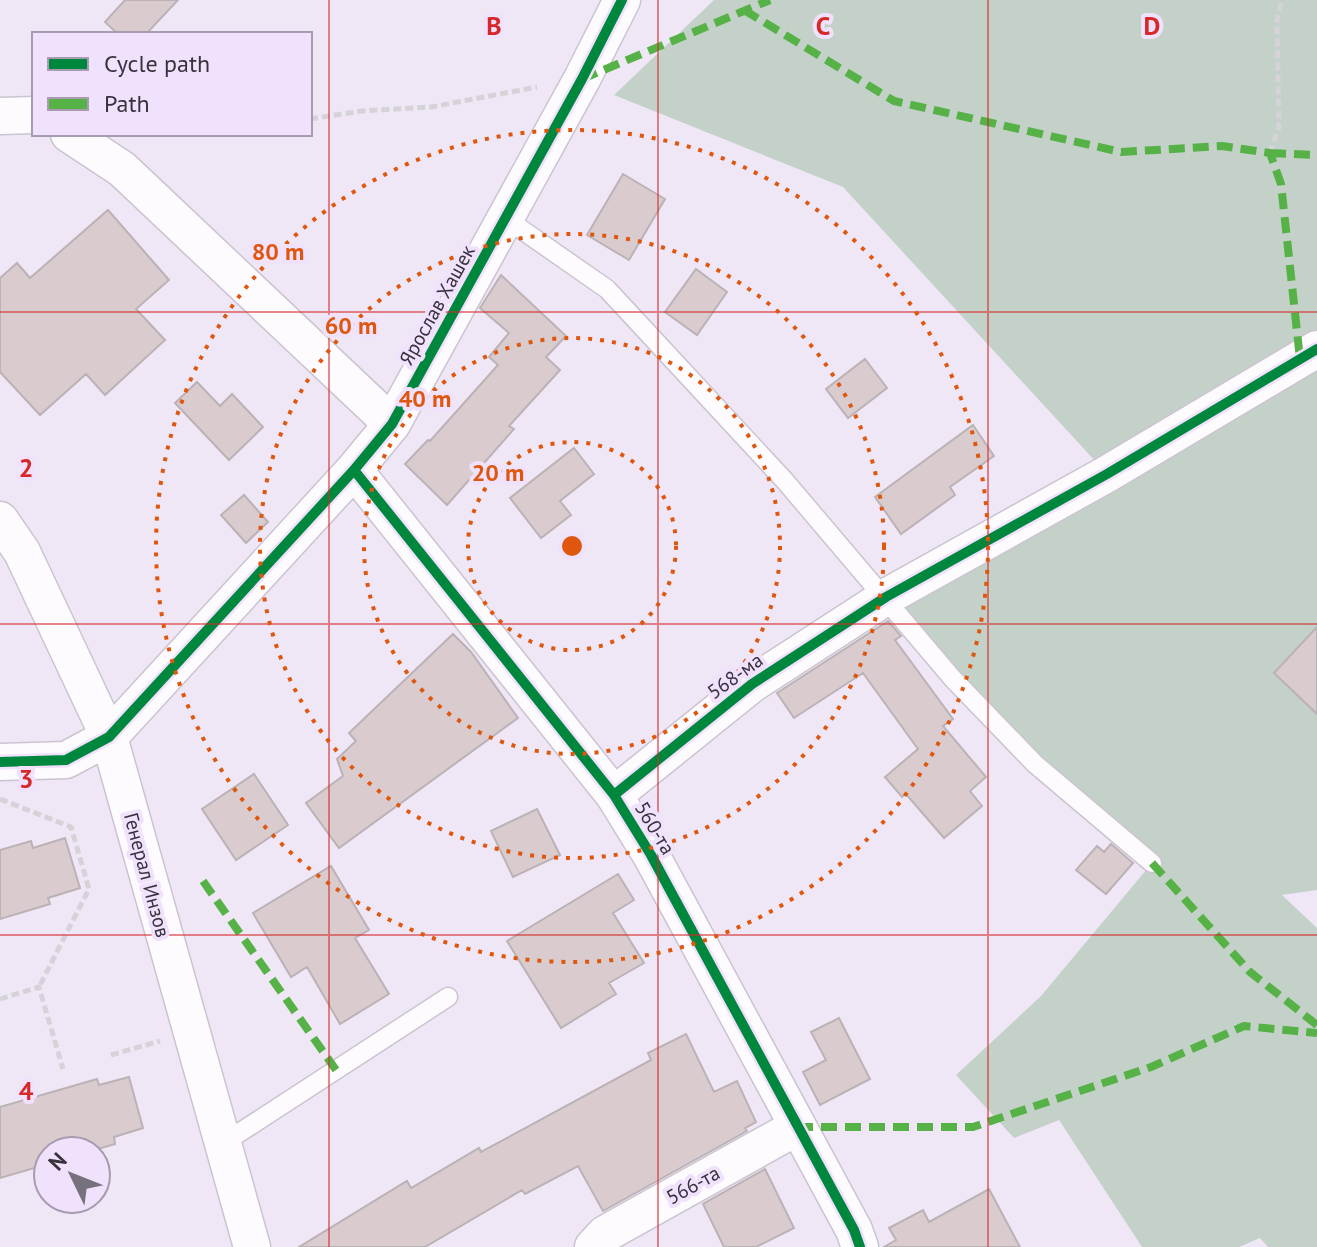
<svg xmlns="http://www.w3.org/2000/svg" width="1317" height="1247" font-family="'PT Sans',sans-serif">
	<rect width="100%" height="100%" fill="#efe7f6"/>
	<path fill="#c4d1c8" d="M714 0H1317V890L1282 895 1317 928V1247H1268L1260 1238 1239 1247H1142L1059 1120 1014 1138 956 1075 1041 996 1152 863 1035 764 886 597 1120 488 843 187 614 95Z"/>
	<path fill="#daccce" stroke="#bbb2b6" stroke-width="2" d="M125 0H178L146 34H118L105 22Z
		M623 174 665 199 629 260 587 235Z
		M108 210 169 280 136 309 165 340 105 395 86 374 40 415 0 372V278L17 263 30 278Z
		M696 269 727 292 697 335 665 312Z
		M501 275 566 336 546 357 560 370 509 426 514 429 447 505 405 464 428 440 430 441 498 365 489 357 509 333 480 308Z
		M865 359 887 388 848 418 826 389Z
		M197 382 220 406 232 394 263 427 229 460 175 403Z
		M973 425 994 456 950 487 955 495 901 534 875 497Z
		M574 448 594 474 560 501 571 515 541 538 510 498Z
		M244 495 268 522 246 543 221 515Z
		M888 621 901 636 895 640 953 719 943 726 986 777 970 791 982 806 944 838 906 794 902 797 885 777 918 749 863 673 794 718 777 693Z
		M1317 627V714L1274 673Z
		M453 634 471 652 518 718 339 848 306 803 343 776 337 759 356 741 349 733Z
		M254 774 288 825 236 860 202 809Z
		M537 809 560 855 513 877 491 831Z
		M65 838 80 888 48 898 50 904 0 919V850L31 841 33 848Z
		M1111 844 1133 863 1106 894 1076 870 1097 846 1104 852Z
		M331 866 369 930 355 938 389 994 340 1024 307 967 291 977 253 913Z
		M618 874 634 900 613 913 644 963 609 983 616 994 561 1028 507 941Z
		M839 1018 870 1079 820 1105 803 1072 826 1060 811 1032Z
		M686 1034 714 1092 737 1081 756 1122 745 1128 747 1131 603 1211 578 1166 525 1194 522 1190 425 1247H299L407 1181 411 1188 479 1148 481 1152 651 1060 648 1053Z
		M129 1077 143 1128 114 1137 115 1144 91 1151H48V1164L0 1178V1107L97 1079 99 1085Z
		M765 1169 794 1228 756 1247H724L703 1204Z
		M989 1189 1020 1247H884L896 1240 889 1228 923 1210 929 1222Z"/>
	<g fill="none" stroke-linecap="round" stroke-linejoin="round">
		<g stroke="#cbc4d0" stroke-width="21">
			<path id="lane" d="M505 218 607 289 785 481 953 679 1035 764 1152 863
				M222 1144 448 997"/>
		</g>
		<g stroke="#cbc4d0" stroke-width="39">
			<path id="street" d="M0 116 34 115
				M69 134 122 169 392 424
				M354 470 614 795 651 855 854 1230 860 1247
				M0 520 22 552 109 737 252 1247
				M0 762 66 760 109 737 354 470 392 424 582 79 622 0
				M614 795 752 684 886 597 1107 474 1317 349
				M593 1247 605 1234 797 1127"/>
		</g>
		<path stroke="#d5d3d7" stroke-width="5" stroke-dasharray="8 4" stroke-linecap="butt" d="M310 119 361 111 431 107 537 87
			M1270 153 1279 127 1277 20 1282 0
			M0 799 71 827 89 889 39 987
			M0 999 39 987 63 1069
			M111 1055 160 1041"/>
		<use href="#lane" stroke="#fdfbfe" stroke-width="18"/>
		<use href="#street" stroke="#fdfbfe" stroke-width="36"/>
		<path stroke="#56b246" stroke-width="8" stroke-dasharray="16 8" stroke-linecap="butt" d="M744 10 894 101 1121 152 1222 146 1270 153 1281 184 1300 359
			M582 79 770 0
			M1270 153 1317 155
			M1152 863 1250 972 1317 1025
			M203 881 336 1070
			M797 1127H973L1151 1067 1244 1026 1317 1033"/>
		<g stroke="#f0e1fc" stroke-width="15">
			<path id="cycleway" d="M354 470 614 795 651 855 854 1230 860 1247
				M0 762 66 760 109 737 354 470 392 424 582 79 622 0
				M614 795 752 684 886 597 1107 474 1317 349"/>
		</g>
		<use href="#cycleway" stroke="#00873e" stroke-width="10"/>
	</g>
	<path fill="none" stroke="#d62828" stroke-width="2" stroke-opacity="0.55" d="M329 0V1247M658 0V1247M988 0V1247M0 312H1317M0 624H1317M0 935H1317"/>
	<g fill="none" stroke="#df570e" stroke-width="4" stroke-dasharray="4 8">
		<circle cx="572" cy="546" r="104"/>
		<circle cx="572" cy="546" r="208"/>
		<circle cx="572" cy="546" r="312"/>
		<circle cx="572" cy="546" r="416"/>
	</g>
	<g text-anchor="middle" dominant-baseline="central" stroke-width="8" stroke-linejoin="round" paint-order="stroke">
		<g font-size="20" fill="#37323c" stroke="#f0e1fc">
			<text transform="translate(437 305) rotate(-61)">Ярослав Хашек</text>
			<text transform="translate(735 676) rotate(-36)">568-ма</text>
			<text transform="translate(655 828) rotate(59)">560-та</text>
			<text transform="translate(147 875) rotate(75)">Генерал Инзов</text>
			<text transform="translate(693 1185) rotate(-29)">566-та</text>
		</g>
	</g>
	<g font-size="26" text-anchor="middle" font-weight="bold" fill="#d62828" stroke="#f0e1fc" stroke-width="8" stroke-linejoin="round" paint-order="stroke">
		<text x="494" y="35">B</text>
		<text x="823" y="35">C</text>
		<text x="1152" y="35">D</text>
		<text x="26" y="477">2</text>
		<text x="26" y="788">3</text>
		<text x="26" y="1100">4</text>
	</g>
	<circle cx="572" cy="546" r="12" fill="#df570e" stroke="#f0e1fc" stroke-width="4"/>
	<g font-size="24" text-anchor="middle" font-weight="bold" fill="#df570e" stroke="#f0e1fc" stroke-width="8" stroke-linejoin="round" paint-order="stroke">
		<text x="278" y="260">80 m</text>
		<text x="351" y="334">60 m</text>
		<text x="425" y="407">40 m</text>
		<text x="498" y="481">20 m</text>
	</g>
	<rect x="32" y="32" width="280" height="104" fill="#f0e1fc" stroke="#a69baf" stroke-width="2"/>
	<rect x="48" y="58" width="40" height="12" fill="#00873e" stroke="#a69baf" stroke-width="2"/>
	<text x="104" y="72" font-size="24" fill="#37323c">Cycle path</text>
	<rect x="48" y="98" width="40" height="12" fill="#56b246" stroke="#a69baf" stroke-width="2"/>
	<text x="104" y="112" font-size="24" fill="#37323c">Path</text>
	<g transform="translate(72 1175) rotate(313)"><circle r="38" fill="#f0e1fc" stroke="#a69baf" stroke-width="2"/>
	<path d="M0-6L14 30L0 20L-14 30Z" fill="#77717d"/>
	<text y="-12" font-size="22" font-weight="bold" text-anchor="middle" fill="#37323c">N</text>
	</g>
</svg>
